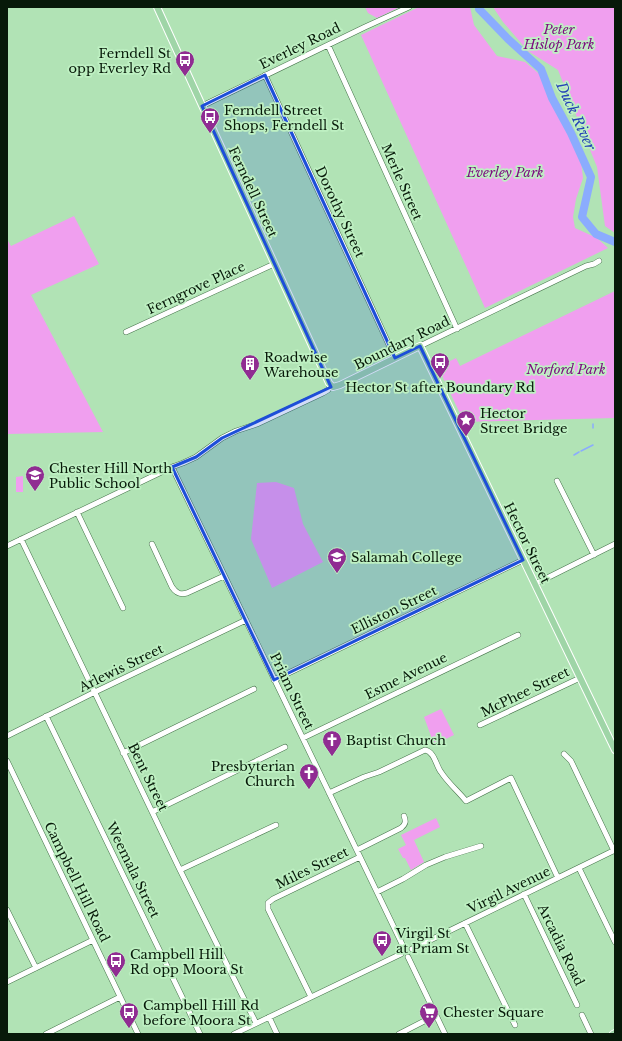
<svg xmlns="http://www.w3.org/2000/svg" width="622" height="1041" font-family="'Libre Baskerville',serif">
	<rect width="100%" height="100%" fill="#b1e3b5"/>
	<path fill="#f09fef" d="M365 7H400L377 18 368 13Z
		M419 7H470L474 25 497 56 525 62 549 82 554 106 570 128 568 131 579 145 583 178 576 199 573 217 575 228 597 238 608 248 485 308 361 35Z
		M493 7H615V233L605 226 597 167 558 70 528 51 503 22Z
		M74 216 99 264 31 295 103 432 7 434V239L11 246Z
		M615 291V418L464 422 438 367 456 358 460 366Z
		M23 476V492H16V477Z
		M276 482 294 488 303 524 323 562 272 588 251 539 257 483Z
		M441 709 454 735 433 745 431 741V736L424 717Z
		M436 818 440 827 414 840 424 862 411 870 405 858H403L398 849 406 845 401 835Z"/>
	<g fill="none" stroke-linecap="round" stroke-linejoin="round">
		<path stroke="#8bacfe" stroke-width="1.5" d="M593 424V428
			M581 451 593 445
			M574 455 579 452"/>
		<path stroke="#8bacfe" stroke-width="8" d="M480 7 479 9 508 39 541 69 552 98 571 133 591 177 582 217 596 234 615 242"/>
		<g stroke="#46744b" stroke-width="6">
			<path id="minor" d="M328 45 457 329
				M265 75 395 358
				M202 106 365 27 409 7
				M126 332 274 264
				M420 346 586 266 594 264 599 261
				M172 467 403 946
				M557 481 594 555
				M77 512 123 608
				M21 539 180 870 256 1023
				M152 544 172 587C176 593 180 595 187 593L224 576
				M7 546 172 467 183 463 196 457 222 438 236 431 257 424 323 393 328 390 331 385
				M535 584 615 544
				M274 680 523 560
				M46 716 200 1034
				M480 725 580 678
				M7 736 97 691 246 620
				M303 738 518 635
				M123 753 254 689
				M564 754 571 761 614 851
				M7 761 138 1034
				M329 793 364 777 379 772 425 750C435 752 436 766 441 772 448 783 458 791 466 801L511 778 558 878
				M152 812 285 747
				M357 850 401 828C406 824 406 821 404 816
				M579 868 615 942
				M180 870 276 825
				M377 892 403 879 426 865 445 857 481 846
				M524 894 577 1005
				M7 910 36 968
				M465 923 515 1025
				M412 949 615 850
				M408 957 445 1034
				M7 982 93 940
				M311 997 268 909V903L273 899 360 857
				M582 1015 591 1034
				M269 1017 277 1034
				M46 1034 120 997
				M234 1034 401 954
				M399 1034 436 1015"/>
		</g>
		<g stroke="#fff" stroke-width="8">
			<path id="major" d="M157 7 329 383 333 387 340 385 420 346 615 750
				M613 1034 615 1033"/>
		</g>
		<use href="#minor" stroke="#fff" stroke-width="5"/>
		<use href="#major" stroke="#9fd5a7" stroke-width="6"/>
	</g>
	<path fill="#1d4ed8" fill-opacity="0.2" stroke="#1d4ed8" stroke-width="3" stroke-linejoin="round" d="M265 75 395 358 420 346 523 560 274 680 172 467 196 457 222 438 331 387 202 106Z"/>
	<defs>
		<g id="bus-pin" transform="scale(1)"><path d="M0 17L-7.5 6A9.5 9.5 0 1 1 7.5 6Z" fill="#902c92" stroke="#bef0c2"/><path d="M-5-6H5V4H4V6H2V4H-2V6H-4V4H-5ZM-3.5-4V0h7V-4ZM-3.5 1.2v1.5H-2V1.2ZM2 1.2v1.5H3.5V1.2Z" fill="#fff"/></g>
		<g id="building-pin" transform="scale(1)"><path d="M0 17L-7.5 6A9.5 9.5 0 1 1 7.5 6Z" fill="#902c92" stroke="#bef0c2"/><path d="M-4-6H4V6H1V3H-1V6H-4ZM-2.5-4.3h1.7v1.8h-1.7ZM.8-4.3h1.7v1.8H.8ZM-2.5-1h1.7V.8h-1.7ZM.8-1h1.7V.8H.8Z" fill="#fff"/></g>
		<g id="sight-pin" transform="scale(1)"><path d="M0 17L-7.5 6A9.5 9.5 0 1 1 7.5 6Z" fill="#902c92" stroke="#bef0c2"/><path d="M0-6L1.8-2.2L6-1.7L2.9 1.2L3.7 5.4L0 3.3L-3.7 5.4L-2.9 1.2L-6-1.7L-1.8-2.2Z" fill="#fff"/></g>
		<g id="school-pin" transform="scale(1)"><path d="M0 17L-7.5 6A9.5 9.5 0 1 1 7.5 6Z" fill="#902c92" stroke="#bef0c2"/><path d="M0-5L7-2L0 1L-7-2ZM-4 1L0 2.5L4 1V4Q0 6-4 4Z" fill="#fff"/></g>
		<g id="church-pin" transform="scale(1)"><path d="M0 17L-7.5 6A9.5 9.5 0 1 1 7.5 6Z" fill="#902c92" stroke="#bef0c2"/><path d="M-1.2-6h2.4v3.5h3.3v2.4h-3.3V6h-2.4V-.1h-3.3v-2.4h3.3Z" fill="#fff"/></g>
		<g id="supermarket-pin" transform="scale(1)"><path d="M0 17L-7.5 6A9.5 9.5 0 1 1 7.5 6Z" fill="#902c92" stroke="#bef0c2"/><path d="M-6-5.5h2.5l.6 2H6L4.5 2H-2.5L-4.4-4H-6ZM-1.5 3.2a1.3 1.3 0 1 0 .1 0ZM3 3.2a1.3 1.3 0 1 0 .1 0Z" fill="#fff"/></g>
	</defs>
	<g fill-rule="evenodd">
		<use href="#bus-pin" x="185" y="60"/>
		<use href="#bus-pin" x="210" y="117"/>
		<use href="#bus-pin" x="440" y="362"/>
		<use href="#building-pin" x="250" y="364"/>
		<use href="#sight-pin" x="466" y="420"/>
		<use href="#school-pin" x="35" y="475"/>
		<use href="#school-pin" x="337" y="557"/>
		<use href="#church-pin" x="332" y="740"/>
		<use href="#church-pin" x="309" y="773"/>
		<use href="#bus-pin" x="382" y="940"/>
		<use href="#bus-pin" x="116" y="961"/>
		<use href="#bus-pin" x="129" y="1012"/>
		<use href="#supermarket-pin" x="429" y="1012"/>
	</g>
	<g text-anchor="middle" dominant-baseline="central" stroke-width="3.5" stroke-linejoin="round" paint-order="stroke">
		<g font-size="13" font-style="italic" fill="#7d0d80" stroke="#bef0c2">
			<text x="559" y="29">Peter<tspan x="559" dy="15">Hislop Park</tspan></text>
			<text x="505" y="172">Everley Park</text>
			<text x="566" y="369">Norford Park</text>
		</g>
		<g font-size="13" fill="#071909" stroke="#bef0c2">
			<text transform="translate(300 46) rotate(-26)">Everley Road</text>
			<text transform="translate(402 182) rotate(66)">Merle Street</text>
			<text transform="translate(253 192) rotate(65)">Ferndell Street</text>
			<text transform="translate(340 212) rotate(65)">Dorothy Street</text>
			<text transform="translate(196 288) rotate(-25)">Ferngrove Place</text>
			<text transform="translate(402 343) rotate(-26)">Boundary Road</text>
			<text transform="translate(527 543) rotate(64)">Hector Street</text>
			<text transform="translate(394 610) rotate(-26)">Elliston Street</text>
			<text transform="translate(121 668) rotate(-26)">Arlewis Street</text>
			<text transform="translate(406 676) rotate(-26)">Esme Avenue</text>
			<text transform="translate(292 691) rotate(64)">Priam Street</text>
			<text transform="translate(525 692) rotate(-26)">McPhee Street</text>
			<text transform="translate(148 777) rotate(64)">Bent Street</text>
			<text transform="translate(312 868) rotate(-26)">Miles Street</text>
			<text transform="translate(133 870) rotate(64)">Weemala Street</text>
			<text transform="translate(77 882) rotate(64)">Campbell Hill Road</text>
			<text transform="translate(509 890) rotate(-26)">Virgil Avenue</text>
			<text transform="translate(561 945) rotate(64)">Arcadia Road</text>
		</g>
		<g font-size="13" fill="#071909" stroke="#bef0c2" text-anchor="start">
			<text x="171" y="53" text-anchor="end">Ferndell St<tspan x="171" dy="15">opp Everley Rd</tspan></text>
			<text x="224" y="110">Ferndell Street<tspan x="224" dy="15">Shops, Ferndell St</tspan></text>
			<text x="264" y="357">Roadwise<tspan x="264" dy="15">Warehouse</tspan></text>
			<text x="440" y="387" text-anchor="middle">Hector St after Boundary Rd</text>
			<text x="480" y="413">Hector<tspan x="480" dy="15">Street Bridge</tspan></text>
			<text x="49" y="468">Chester Hill North<tspan x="49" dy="15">Public School</tspan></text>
			<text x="351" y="557">Salamah College</text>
			<text x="346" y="740">Baptist Church</text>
			<text x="295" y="766" text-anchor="end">Presbyterian<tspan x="295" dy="15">Church</tspan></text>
			<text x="396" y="933">Virgil St<tspan x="396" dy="15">at Priam St</tspan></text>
			<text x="130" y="954">Campbell Hill<tspan x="130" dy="15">Rd opp Moora St</tspan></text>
			<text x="143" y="1005">Campbell Hill Rd<tspan x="143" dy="15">before Moora St</tspan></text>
			<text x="443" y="1012">Chester Square</text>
		</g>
		<g font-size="14" font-style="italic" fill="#2542b6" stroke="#bef0c2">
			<text transform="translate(576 116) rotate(65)">Duck River</text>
		</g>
	</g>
	<rect width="622" height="1041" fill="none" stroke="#071909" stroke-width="16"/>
</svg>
